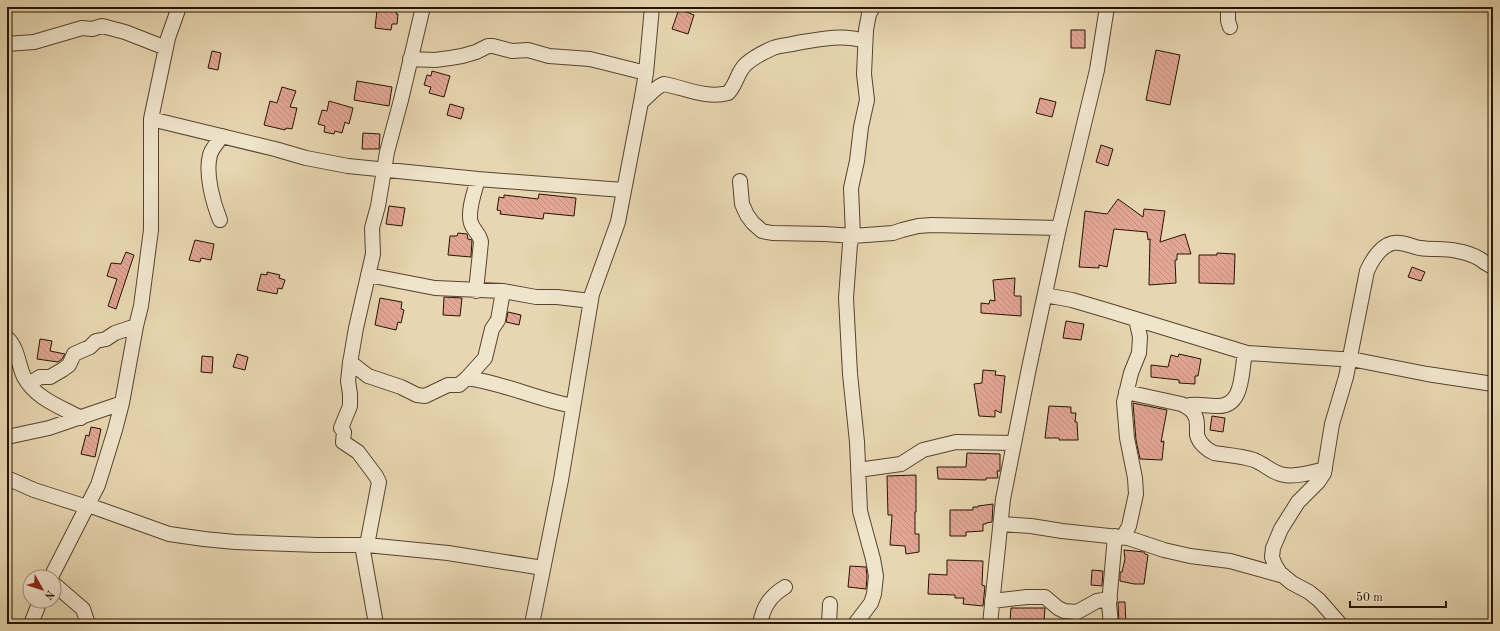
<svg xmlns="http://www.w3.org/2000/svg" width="1500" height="631" font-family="'Old Standard TT',serif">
	<defs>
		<pattern id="building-back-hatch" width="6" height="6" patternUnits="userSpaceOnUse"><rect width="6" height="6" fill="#e2a694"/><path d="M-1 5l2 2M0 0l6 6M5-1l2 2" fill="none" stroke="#c28e7e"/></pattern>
	</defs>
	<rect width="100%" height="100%" fill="#e7d6b1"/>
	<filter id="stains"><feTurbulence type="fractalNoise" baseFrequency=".005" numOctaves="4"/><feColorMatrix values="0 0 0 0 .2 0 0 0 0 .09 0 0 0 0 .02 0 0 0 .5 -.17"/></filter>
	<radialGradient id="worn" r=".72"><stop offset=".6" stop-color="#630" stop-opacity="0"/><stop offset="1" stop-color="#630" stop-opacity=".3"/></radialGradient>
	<path fill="url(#building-back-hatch)" stroke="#261401" d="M381 7 397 9 396 14H398L397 24H392L391 30 375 28 377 10 380 11Z
		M679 9 694 15 688 34 672 29Z
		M1071 30H1085V48H1071Z
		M1156 50 1180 55 1170 105 1146 100Z
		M212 51 221 53 218 70 208 68Z
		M432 71 450 76 444 97 429 93 431 87 424 85 427 75 431 76Z
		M357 81 392 87 389 106 354 100Z
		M282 87 296 91 290 107 297 108 292 129 286 128 285 130 264 125 270 101 277 103Z
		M1040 98 1056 102 1052 117 1036 113Z
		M329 101 353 108 349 124 345 122 342 133 335 131 334 134 324 132 325 126 318 124 322 110 327 111Z
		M450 104 464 108 461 119 447 115Z
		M363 133 380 134 379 149H362Z
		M1101 145 1113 149 1108 166 1096 162Z
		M539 194 576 198 574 216 544 213 543 219 500 214 501 211 497 210 499 197 504 198V195L538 199Z
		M1118 199 1143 217 1144 209 1165 211 1160 242 1185 234 1191 254H1177V260H1175L1176 283 1149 285 1150 239 1148 240 1147 232 1114 229 1107 267 1099 265V268L1079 267 1085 211 1107 214Z
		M389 206 405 208 402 226 386 224Z
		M458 233 467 234 468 239 472 240 471 257 448 255 450 236H457Z
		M195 240 214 244 211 260 201 258 200 262 189 260Z
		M126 252 134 255 116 309 108 306 117 279 107 276 111 263 121 264Z
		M1217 253 1235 254 1234 284 1199 283V255H1217Z
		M1412 267 1425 272 1421 281 1408 277Z
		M267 272 280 275 279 278 285 280 282 289 278 288 277 294 257 290 261 274 267 275Z
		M1015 278 1014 295 1015 296H1021V316L981 313V303L989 304 990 300 995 301 993 280Z
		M444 297 462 298 460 316 443 315Z
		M380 298 402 302 401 309 404 310 401 323 398 322 396 330 375 325Z
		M508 312 521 315 519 325 506 322Z
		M1066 321 1084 324 1081 340 1063 338Z
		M40 339 52 341 50 351 65 354 62 359 58 362 37 359Z
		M237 354 248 357 245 370 233 367Z
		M1179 354 1201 359 1198 376H1195V384L1179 383V380L1151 377V365L1168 367 1171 355 1178 357Z
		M202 356 213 357 212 373 201 372Z
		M983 370 996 371 995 375 1005 376 1001 413 995 410V417L979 416 974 384 982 383Z
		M1133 403 1167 410 1161 442 1164 441 1162 460 1140 459 1136 440Z
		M1049 406 1071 407V413H1076L1075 422H1077L1078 440H1059V438H1045Z
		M1212 416 1225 418 1223 432 1210 430Z
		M91 427 101 429 95 457 81 454 86 435 89 436Z
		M967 453 1000 454V471H997L998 478H986V480L938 479 937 467H966Z
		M916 475V512H915V534H919V552L906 554 905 546 890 545 892 515H888L887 476Z
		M993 504 992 522 986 523V524H983V531L966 532V536H950V510H973V507H978V506Z
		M1124 550 1144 552 1145 554 1148 555 1144 584H1134L1120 581V572H1122L1125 559Z
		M947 560 983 561 982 585 985 586 983 606 963 604 964 598H955V595L928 594 929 574 947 575Z
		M850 566 866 567 867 576 866 589 848 587Z
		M1092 570 1103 571 1102 586 1091 585Z
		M1118 602H1125L1126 624H1119Z
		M1011 608H1045L1044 621 1010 620Z"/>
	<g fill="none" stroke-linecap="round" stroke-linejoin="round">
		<g stroke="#56442d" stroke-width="16">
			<path id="minor" d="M1228 7V21L1230 27
				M7 44 34 42 82 28 92 29 102 26 125 32 166 48
				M410 59 435 60 450 58 462 56 476 52 488 46H493L512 51 528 50 549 56 590 59 646 73
				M641 102C648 97 656 86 664 84 685 88 707 99 728 93 737 84 737 72 746 64 754 57 764 52 773 48 780 45 790 45 797 43 820 39 842 34 865 41
				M151 119 275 149 306 158 348 166 478 179 623 190
				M740 181 742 204 747 215 753 223 762 231 772 233 825 234 853 236 893 233 902 230 918 226 932 225 1059 228
				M220 220C213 203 205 173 210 155 212 148 218 142 222 136
				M368 275 435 288 503 291 536 297H557L591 301
				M476 291 481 242C480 234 473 230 471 223 467 212 475 190 478 179
				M1045 295 1072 300 1106 310 1247 353 1356 360 1427 374 1493 384
				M7 338C18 348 18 364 24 377 36 399 61 407 81 418
				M350 362 368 376 401 387 417 395 425 396 448 385H459L467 378C503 383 537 399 573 406
				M467 378 485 358 492 329 498 320 503 291
				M29 384 40 377H50L62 370 69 365 74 354 90 347 96 341 106 339 115 333 136 326
				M1126 392 1181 404C1191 408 1197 414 1197 425 1197 428 1197 432 1197 435 1199 443 1207 450 1214 453 1227 455 1242 456 1254 460 1265 464 1273 474 1285 475 1298 477 1313 472 1325 469
				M1185 406C1197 403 1204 406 1216 406 1244 408 1241 372 1245 353
				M7 437 49 428 122 403
				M858 470 901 464 923 450 956 442 1014 443
				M7 478 34 490 87 507
				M88 505 169 534 204 539 235 542 318 545H367L448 553 543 568
				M1001 524 1031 526 1062 531 1128 538 1164 550 1190 556 1230 561 1284 576
				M1123 537 1129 526 1136 494 1135 478 1127 438 1124 402 1131 373 1139 353 1140 337 1136 319
				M362 545 376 624
				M367 545 379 482 376 476 358 452 343 442 344 432 341 428 350 406V394L348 381 350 363 356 328 373 254 372 228 378 206 387 152 401 100 423 7
				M51 577 98 485 115 430 122 403 136 326 141 306 151 230V119L168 38 179 7
				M54 584 83 609 88 624
				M992 601 1027 597H1045L1058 608 1064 611 1077 612 1097 601 1110 599
				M31 624 40 601
				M532 624 561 480 592 294 618 222 641 102 646 73 652 7
				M760 624C763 607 770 596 785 587
				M829 624 830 604
				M855 624 871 603 874 594 876 576 873 559 860 511 857 442 850 374 846 298 850 244 853 236 851 188 857 161 861 127 867 100 864 74 866 30 869 14 873 7
				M990 624 1003 499 1029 368 1059 228 1097 70 1107 7
				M1111 624 1109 604 1115 536
				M1340 624 1319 600 1309 592 1292 583 1280 573 1275 565 1272 557 1273 548 1281 529 1298 502 1318 482 1324 473 1332 424 1346 377 1367 271C1372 260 1380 246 1393 243 1403 241 1412 247 1420 248 1432 250 1445 248 1457 251 1464 252 1473 255 1480 259 1484 262 1488 265 1493 267"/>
		</g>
		<use href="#minor" stroke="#efe4cc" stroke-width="14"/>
	</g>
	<rect width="1500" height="631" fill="none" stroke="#e7d6b1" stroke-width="24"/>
	<rect x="8" y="8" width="1484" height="615" fill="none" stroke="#261401" stroke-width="2"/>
	<rect x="12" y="12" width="1476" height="607" fill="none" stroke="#261401"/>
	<g transform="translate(42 589) rotate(129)"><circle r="19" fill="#efe4cc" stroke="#9f917b"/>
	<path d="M0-3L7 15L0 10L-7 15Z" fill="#8f2418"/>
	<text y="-6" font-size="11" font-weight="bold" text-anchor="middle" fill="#261401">N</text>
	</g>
	<path d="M1350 601v6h96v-6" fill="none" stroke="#261401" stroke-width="2"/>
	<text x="1356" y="601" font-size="12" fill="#261401" stroke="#efe4cc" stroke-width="3" paint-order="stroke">50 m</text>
	<rect width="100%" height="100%" filter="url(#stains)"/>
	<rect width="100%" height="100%" fill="url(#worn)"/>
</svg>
